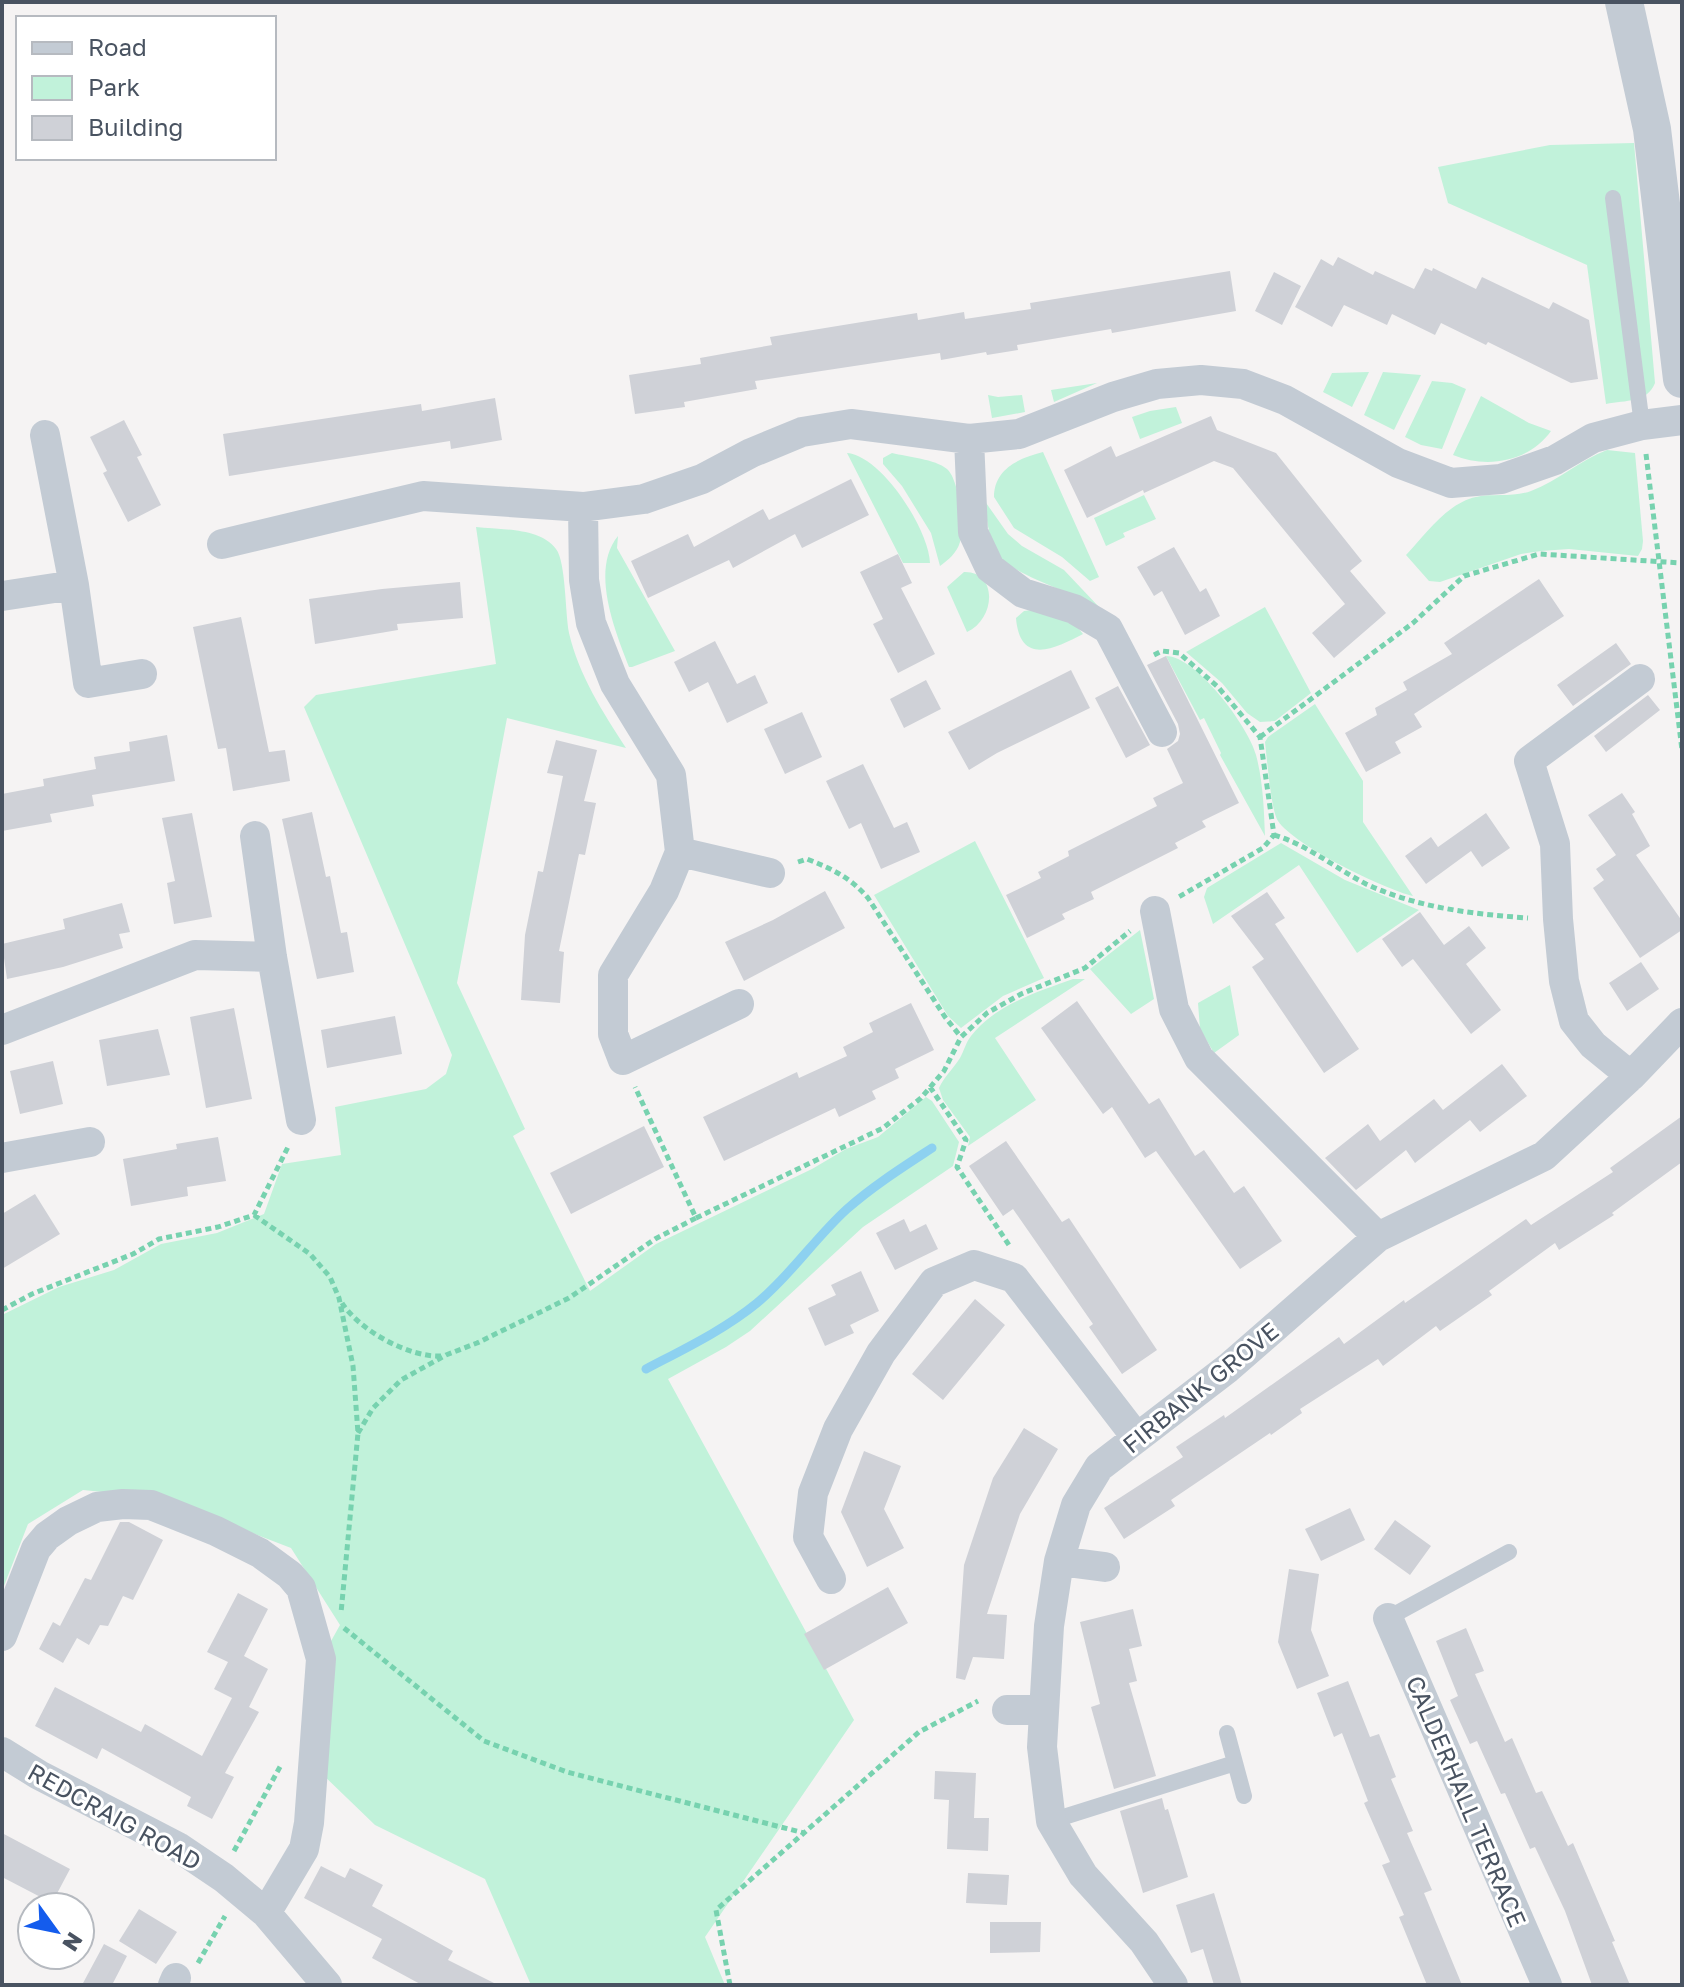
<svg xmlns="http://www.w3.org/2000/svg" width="1684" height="1987" font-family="'Golos Text',sans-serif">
	<rect width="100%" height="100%" fill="#f5f3f3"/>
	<path fill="#c1f2da" d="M1634 143 1655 383C1647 403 1626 400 1606 404L1587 265 1448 203 1438 167 1550 145Z
		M1369 372 1352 407 1323 392 1332 373Z
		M1383 372 1421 375 1394 430 1364 415Z
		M1432 381 1452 383 1466 389 1442 449 1421 445 1405 437Z
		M1097 383 1054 402 1051 390Z
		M988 395 998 397 1022 395 1025 412 992 418Z
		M1481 396 1529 423 1551 431C1529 462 1487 469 1453 455Z
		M1176 407 1182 423 1140 439 1132 417 1150 411Z
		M1607 450 1635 453 1643 541 1642 549 1638 556 1569 549 1541 551 1521 554 1440 582 1429 581 1406 555C1425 535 1447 503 1476 497 1494 493 1512 498 1531 491 1558 481 1580 460 1607 450Z
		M1043 452 1099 577 1090 581 1062 557 1014 528 994 497C994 469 1019 458 1043 452Z
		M847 453C882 456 929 530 930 563H903Z
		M892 453C908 457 935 459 947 469 959 479 965 529 960 542 957 553 948 560 940 566L931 533 902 486 883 464V458Z
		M1144 495 1156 519 1123 533 1125 537 1106 546 1094 518Z
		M984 500 1008 534 1022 546 1064 570 1099 607C1076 594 1010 574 999 555 988 538 987 519 984 500Z
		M476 527C500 530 540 527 556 549 566 562 565 613 569 633 579 676 603 712 626 748L507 718 457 983 525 1129 513 1136 590 1291 656 1244 812 1169 846 1149 878 1137 926 1097 932 1101 959 1142 953 1166 863 1227 750 1331 726 1347 668 1379 854 1720 705 1937 725 1985H531L485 1879 375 1825 319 1771 321 1659 340 1625 291 1548 162 1498 83 1490 28 1524 2 1591V1315L59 1287 114 1270 161 1244 217 1233 264 1214 282 1164 341 1155 335 1107 426 1089 446 1074 452 1055 304 707 316 695 496 664Z
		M618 536 617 548 675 651 632 667H629C615 631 590 570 618 536Z
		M964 572C998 571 996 619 967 632L947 587Z
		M1265 607 1311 693 1275 721 1260 722 1247 713 1222 683 1186 652Z
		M1040 609 1075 624 1083 634C1056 648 1020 667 1016 618L1024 611Z
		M1166 656C1196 656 1249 727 1256 755 1263 781 1264 809 1265 836L1220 755 1221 753 1204 718 1200 720Z
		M1315 704 1363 781V822L1413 896C1384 889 1295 846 1278 821 1271 811 1267 758 1265 742L1268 737Z
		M975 841 1044 978 1003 996 961 1028 948 1016 874 895Z
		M1281 843 1345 880 1419 910 1357 953 1299 865 1213 924 1204 897 1207 888Z
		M1140 930 1154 999 1131 1014 1090 969Z
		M1073 979H1085L995 1038 1036 1100 968 1146 970 1137 943 1100 939 1088C944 1077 953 1069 960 1058 964 1051 966 1042 971 1036 995 1005 1037 992 1073 979Z
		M1230 985 1239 1035 1214 1053 1200 1029 1198 1003Z"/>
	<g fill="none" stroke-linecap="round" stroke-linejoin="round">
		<path stroke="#8dd1f0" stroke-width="9" d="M646 1369C684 1349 724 1330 757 1303 791 1275 815 1238 847 1209 873 1186 903 1167 932 1148"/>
	</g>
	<path fill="#cfd1d7" d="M1338 257 1373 275 1375 271 1414 289 1425 268 1432 271 1433 268 1476 289 1482 277 1549 309 1553 302 1589 320 1598 379 1571 383 1488 342 1486 345 1441 323 1435 335 1392 314 1387 325 1344 305 1332 327 1295 307 1321 259 1333 266Z
		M1230 271 1236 311 1112 333 1111 329 1017 345 1018 350 987 355 986 352 941 360 940 353 755 381 757 389 684 402 685 407 635 414 629 375 701 364 700 358 772 345 770 337 917 313 918 320 964 312 965 319 1031 309 1030 303Z
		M1274 272 1301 286 1282 325 1255 311Z
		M495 398 502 440 451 449 450 441 229 476 223 434 421 404 422 411Z
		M1211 416 1217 430 1276 453 1362 561 1350 571 1386 613 1334 658 1312 633 1345 604 1233 468 1214 461 1144 493 1143 490 1087 518 1064 470 1111 446 1116 457Z
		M124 420 142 455 137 457 161 505 128 522 103 473 107 471 90 437Z
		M851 479 869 515 802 548 795 534 733 568 729 560 648 598 631 561 688 534 694 547 763 509 769 520Z
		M1174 547 1200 592 1206 588 1220 616 1185 635 1162 591 1154 596 1137 567Z
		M898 554 912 583 901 588 935 654 898 673 873 624 883 619 860 572Z
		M1539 579 1564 616 1414 714 1422 727 1395 742 1401 753 1366 772 1345 733 1377 715 1375 708 1407 690 1403 682 1452 654 1444 643Z
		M460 582 463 618 397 624 398 630 315 644 309 599 382 589Z
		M241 617 269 752 285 750 290 781 233 791 226 748 218 749 193 627Z
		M715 641 737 684 755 675 768 703 727 723 708 682 689 692 674 662Z
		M1616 643 1631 664 1573 706 1557 685Z
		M1166 656 1239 803 1202 821 1206 827 1175 843 1178 848 1091 892 1094 899 1062 914 1065 919 1027 938 1006 895 1041 878 1038 872 1069 856 1068 851 1157 806 1153 798 1183 783 1167 749 1178 741 1180 734 1178 724 1147 665Z
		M1071 670 1090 708 997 753 969 770 948 732Z
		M926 680 941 709 904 728 890 699Z
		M1118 686 1150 745 1126 758 1095 698Z
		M1648 695 1660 710 1606 752 1594 736Z
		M802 712 822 757 785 774 764 729Z
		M167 735 175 781 92 795 94 806 50 814 52 822 2 831V794L44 786 43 779 96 769 94 757 130 751 129 742Z
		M556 740 597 750 584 801 596 803 585 855 579 854 559 951 564 952 560 1003 521 1000 525 935 538 871 543 872 563 776 547 773Z
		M863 764 894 828 907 822 920 852 881 869 861 823 849 829 826 781Z
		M1622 793 1635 812 1632 814 1650 846 1636 855 1682 921V930L1640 958 1593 888 1604 880 1596 869 1616 855 1588 815Z
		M312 812 326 877 330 876 341 933 347 932 354 972 317 979 282 819Z
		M192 813 212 917 174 924 167 883 175 881 162 818Z
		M1486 813 1510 848 1482 867 1471 851 1426 884 1405 856 1431 837 1438 847Z
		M825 891 845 928 744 981 725 942 773 920Z
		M1267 892 1285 918 1275 924 1359 1049 1324 1073 1252 967 1264 959 1231 916Z
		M122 903 130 932 119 934 123 948 63 967 7 979 2 944 65 929 63 919Z
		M1420 912 1444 945 1469 926 1486 948 1466 964 1501 1010 1471 1034 1413 959 1402 967 1382 939Z
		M1641 962 1659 989 1627 1011 1609 983Z
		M1077 1001 1149 1104 1159 1098 1195 1156 1204 1150 1234 1193 1244 1186 1282 1241 1240 1269 1156 1151 1145 1158 1112 1107 1103 1114 1041 1028Z
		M911 1003 934 1050 895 1069 899 1078 872 1091 876 1099 839 1117 835 1108 724 1161 703 1117 797 1072 799 1078 847 1056 843 1047 873 1032 869 1023Z
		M234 1008 252 1099 206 1108 190 1017Z
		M395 1016 402 1054 327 1068 321 1030Z
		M158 1029 170 1075 107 1086 99 1040Z
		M53 1061 63 1104 20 1114 10 1071Z
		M1502 1064 1527 1096 1480 1132 1470 1120 1415 1163 1406 1150 1356 1190 1325 1158 1368 1124 1380 1141 1434 1099 1443 1110Z
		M1682 1116V1162L1612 1213 1614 1215 1559 1250 1555 1243 1489 1291 1492 1295 1440 1331 1436 1326 1383 1366 1378 1359 1300 1409 1302 1413 1271 1435 1270 1433 1171 1500 1175 1506 1124 1539 1104 1508 1183 1457 1176 1447 1224 1415 1225 1418 1339 1337 1344 1344 1404 1300 1405 1303 1526 1219 1531 1225 1613 1172 1610 1168Z
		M644 1126 664 1167 571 1214 550 1173Z
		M218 1137 226 1181 187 1187 188 1196 131 1206 123 1159 177 1149 176 1144Z
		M1006 1141 1062 1222 1069 1218 1157 1350 1122 1374 1089 1327 1093 1324 1013 1209 1003 1216 969 1166Z
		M35 1194 60 1234 2 1269V1214Z
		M904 1219 910 1232 926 1224 938 1249 895 1270 876 1233Z
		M861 1271 879 1311 850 1325 854 1333 825 1346 808 1308 836 1295 831 1285Z
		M975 1299 1005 1325 943 1400 912 1374Z
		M1024 1428 1058 1449 1020 1514 987 1614 1007 1615 1004 1659 973 1657 965 1680 956 1678 964 1565 993 1478Z
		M864 1451 901 1466 884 1509 904 1548 867 1567 841 1512Z
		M1350 1508 1365 1540 1321 1561 1305 1529Z
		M1395 1520 1431 1546 1410 1575 1374 1549Z
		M120 1522H129L163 1540 133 1600 123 1596 108 1626 100 1625 89 1645 77 1638 63 1663 39 1649 53 1622 60 1626 85 1578 91 1580Z
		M1289 1569 1319 1574 1311 1630 1329 1676 1297 1689 1278 1642Z
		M888 1587 908 1623 824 1670 804 1634Z
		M238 1593 268 1609 244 1656 268 1669 249 1707 259 1712 225 1773 234 1777 212 1819 187 1806 191 1797 102 1748 97 1759 35 1726 55 1687 141 1732 145 1724 202 1756 232 1698 214 1689 228 1662 207 1652Z
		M1133 1609 1142 1646 1129 1649 1137 1681 1129 1683 1156 1776 1114 1789 1091 1707 1100 1704 1080 1622Z
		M1466 1628 1484 1671 1475 1674 1505 1742 1512 1738 1536 1793 1542 1791 1568 1846 1573 1843 1615 1941 1612 1942 1630 1985H1592L1565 1911 1535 1847 1530 1849 1505 1793 1501 1794 1477 1741 1470 1744 1450 1700 1458 1696 1436 1641Z
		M1348 1681 1370 1737 1379 1734 1396 1777 1391 1779 1413 1831 1407 1833 1432 1890 1424 1893 1462 1985H1427L1399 1917 1404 1915 1382 1865 1390 1862 1364 1803 1368 1801 1342 1733 1334 1737 1317 1693Z
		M935 1771 976 1773 974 1818H989L988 1851 947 1849 949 1800 934 1799Z
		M1162 1798 1165 1810 1168 1809 1188 1877 1143 1893 1120 1811Z
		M2 1833 70 1869 52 1903 2 1877Z
		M321 1866 345 1878 350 1868 383 1885 372 1906 453 1951 448 1960 498 1985H422L372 1958 382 1939 304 1898Z
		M968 1873 1009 1875 1007 1905 966 1903Z
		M1214 1893 1242 1985H1214L1203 1949 1191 1953 1176 1905Z
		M139 1909 177 1932 156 1964 119 1941Z
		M990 1922H1041L1040 1952 990 1953Z
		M104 1944 127 1956 112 1985H82Z"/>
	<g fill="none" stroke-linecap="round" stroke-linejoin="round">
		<path stroke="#77d2af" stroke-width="5" stroke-dasharray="6 4" stroke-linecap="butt" d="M1646 454 1682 750
			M1154 655 1162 651 1179 653 1218 687 1260 737 1274 835 1263 848 1177 898
			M1260 737 1413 623 1464 576 1539 554 1682 563
			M1274 835C1308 845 1335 868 1366 884 1418 908 1472 914 1528 918
			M798 862 807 859C832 869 850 877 868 898L945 1017 961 1037
			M930 1087 966 1140 957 1167 1009 1245
			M254 1215 310 1254 330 1277 339 1298 353 1366 358 1433 341 1613
			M696 1218 883 1128 921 1098 944 1071 961 1037 987 1013 1021 994 1085 968 1130 931
			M342 1303C359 1330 409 1358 442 1356
			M2 1310 32 1294 133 1254 159 1239 218 1227 254 1215 288 1147
			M358 1433 373 1408 401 1380 446 1355 477 1343 569 1298 655 1239 696 1218 635 1087
			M344 1628 484 1741 567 1772 804 1833
			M234 1851 281 1765
			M198 1963 225 1916
			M730 1985 716 1910 919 1732 978 1701"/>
		<path stroke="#c3cbd4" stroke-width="16" d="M1613 198 1642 425
			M1388 1618 1509 1552
			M1227 1733 1244 1796
			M1051 1821 1235 1763"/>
		<path stroke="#c3cbd4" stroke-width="30" d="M45 435 74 585 88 683 142 674
			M969 439 973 532 990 568 1023 593 1074 609 1108 629 1162 732
			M583 507 584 580 591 623 615 684 671 775 680 852 664 891 613 975V1034L623 1060 739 1004
			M222 544 423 496 583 507 644 499 702 479 751 453 802 432 851 424 969 439 1019 434 1113 397 1157 384 1201 380 1243 384 1285 400 1398 463 1451 483 1501 479 1555 460 1593 438 1642 425 1682 420
			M2 596 74 585
			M255 836 272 957 301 1120
			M680 852 770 873
			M1155 911 1174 1009 1199 1058 1378 1237
			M2 1030 195 955 272 957
			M1631 1076 1593 1045 1574 1021 1564 981 1558 919 1555 844 1529 761 1640 679
			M2 1158 90 1142
			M1059 1561 1105 1567
			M831 1579 808 1537 813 1493 838 1429 881 1353 934 1282 974 1265 1014 1278 1137 1438
			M1388 1618 1547 1985
			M2 1636 36 1549 47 1536 68 1521 97 1507 123 1504 151 1505 216 1531 260 1553 290 1575 301 1588 321 1659 309 1823 304 1849 266 1913
			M1007 1710H1043
			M2 1752 39 1775 178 1847 224 1878 266 1913 327 1985
			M173 1985 176 1978
			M1173 1985 1144 1942 1083 1875 1051 1821 1042 1747 1049 1626 1059 1561 1076 1505 1099 1467 1228 1368 1378 1237 1544 1156 1631 1076 1682 1023"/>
		<path stroke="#c3cbd4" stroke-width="38" d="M1624 2 1652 129 1682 379"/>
	</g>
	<g text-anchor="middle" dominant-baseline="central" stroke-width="6" stroke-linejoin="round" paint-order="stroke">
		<g font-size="24" fill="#495361" stroke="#fff">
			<text transform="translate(1200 1387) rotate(-39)">FIRBANK GROVE</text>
			<text transform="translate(1467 1801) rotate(67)">CALDERHALL TERRACE</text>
			<text transform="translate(115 1816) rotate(29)">REDCRAIG ROAD</text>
		</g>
	</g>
	<rect width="1684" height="1987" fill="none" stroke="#495361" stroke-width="8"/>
	<rect x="16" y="16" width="260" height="144" fill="#ffffff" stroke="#b6bac0" stroke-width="2"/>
	<rect x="32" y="42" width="40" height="12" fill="#c3cbd4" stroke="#b6bac0" stroke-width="2"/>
	<text x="88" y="56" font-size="24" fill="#495361">Road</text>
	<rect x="32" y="76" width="40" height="24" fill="#c1f2da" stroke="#b6bac0" stroke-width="2"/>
	<text x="88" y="96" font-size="24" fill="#495361">Park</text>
	<rect x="32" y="116" width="40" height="24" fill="#cfd1d7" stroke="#b6bac0" stroke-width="2"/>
	<text x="88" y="136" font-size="24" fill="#495361">Building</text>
	<g transform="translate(56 1931) rotate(123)"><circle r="38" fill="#ffffff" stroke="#b6bac0" stroke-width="2"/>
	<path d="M0-6L14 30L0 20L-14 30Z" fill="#145ced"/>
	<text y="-12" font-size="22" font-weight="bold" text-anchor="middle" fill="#495361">N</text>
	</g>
</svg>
